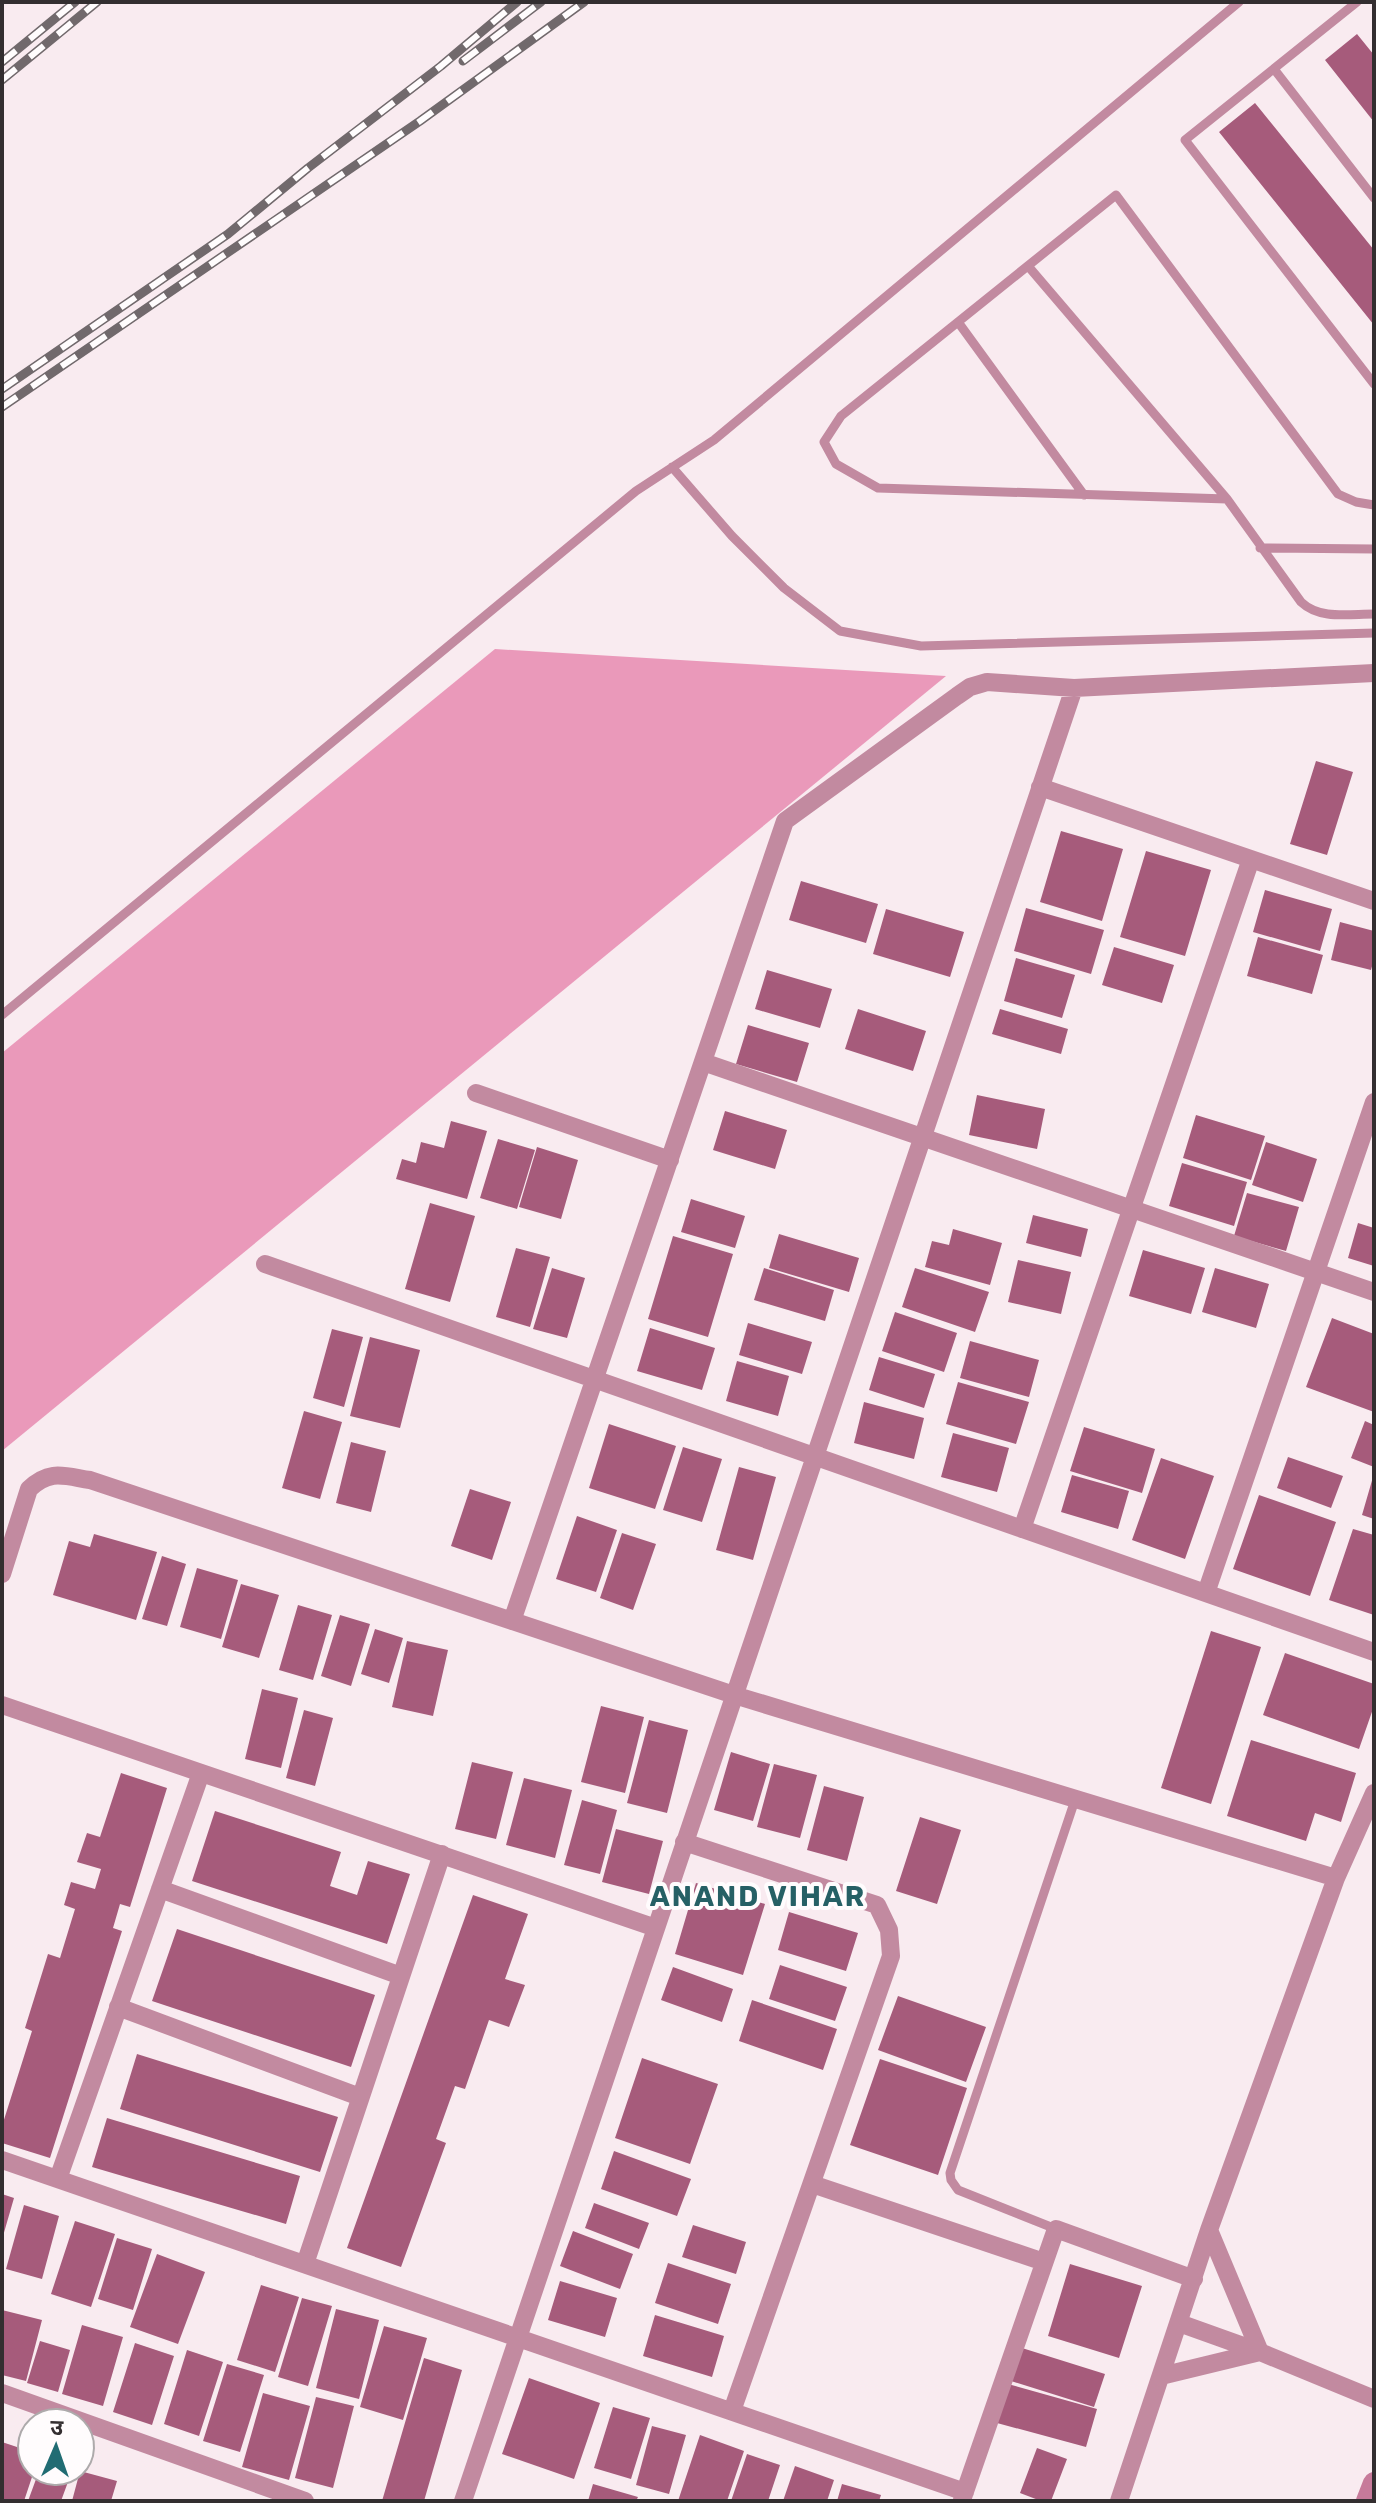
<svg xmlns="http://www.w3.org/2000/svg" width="1376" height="2503" font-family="Rubik,'Noto Sans Devanagari',sans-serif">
	<rect width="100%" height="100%" fill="#f9ebf0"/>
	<path fill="#ea99ba" d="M495 649 946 676 2 1451V1053Z"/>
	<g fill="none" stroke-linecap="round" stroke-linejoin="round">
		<path stroke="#c77a9a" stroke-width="22" d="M1367 2501 1374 2483"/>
	</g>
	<path fill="#a65b7b" d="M1357 34 1374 55V122L1325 60Z
		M1255 103 1374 250V325L1219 132Z
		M1316 761 1353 772 1327 855 1290 844Z
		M1061 831 1123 849 1102 921 1040 902Z
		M1146 851 1211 870 1185 956 1120 937Z
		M801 881 878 904 866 943 789 920Z
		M1265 890 1332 909 1320 951 1253 932Z
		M1026 908 1104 930 1091 974 1014 951Z
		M886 909 964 932 950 977 873 954Z
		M1340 922 1374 931V959L1371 970 1331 960Z
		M1258 937 1323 955 1312 994 1247 976Z
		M1114 947 1174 965 1162 1003 1102 985Z
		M1016 958 1075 975 1062 1018 1004 1001Z
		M767 970 832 989 820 1028 755 1009Z
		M858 1009 926 1031 913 1071 845 1049Z
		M1000 1009 1068 1029 1061 1054 992 1034Z
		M748 1025 809 1043 797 1082 736 1064Z
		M977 1095 1045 1109 1037 1149 969 1135Z
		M725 1111 787 1130 775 1169 713 1150Z
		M1196 1115 1265 1136 1251 1180 1183 1158Z
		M451 1121 487 1131 467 1199 396 1179 402 1159 416 1163 421 1142 444 1148Z
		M498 1139 535 1150 517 1209 480 1198Z
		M1266 1142 1317 1159 1303 1202 1252 1185Z
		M537 1147 578 1160 561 1219 519 1207Z
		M1182 1163 1247 1182 1234 1226 1169 1206Z
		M1247 1193 1299 1207 1286 1251 1234 1236Z
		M691 1199 745 1216 735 1248 681 1232Z
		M430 1203 475 1216 450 1302 405 1289Z
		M1033 1215 1088 1229 1081 1257 1026 1243Z
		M1358 1223 1374 1228V1266L1348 1258Z
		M953 1229 1002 1243 990 1285 925 1267 932 1241 949 1245Z
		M779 1234 859 1258 849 1292 769 1268Z
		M673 1236 733 1254 708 1337 648 1319Z
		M516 1248 550 1257 530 1327 496 1317Z
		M1143 1250 1205 1268 1191 1314 1129 1296Z
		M1018 1260 1071 1272 1061 1314 1008 1302Z
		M552 1268 585 1278 567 1338 533 1329Z
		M764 1268 834 1290 825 1321 754 1300Z
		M915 1268 989 1292 975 1332 902 1307Z
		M1215 1268 1269 1284 1256 1328 1202 1312Z
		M895 1312 957 1333 944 1372 882 1351Z
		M1332 1318 1374 1334V1412L1306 1387Z
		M748 1323 812 1342 802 1374 739 1355Z
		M650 1328 715 1348 702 1390 637 1371Z
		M332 1329 363 1337 344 1407 313 1398Z
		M370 1337 420 1350 400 1428 350 1416Z
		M970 1341 1039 1360 1029 1397 960 1378Z
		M879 1357 935 1374 924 1408 869 1390Z
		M737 1361 789 1376 778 1416 726 1401Z
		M958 1382 1029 1402 1016 1444 946 1424Z
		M864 1402 924 1418 914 1459 854 1443Z
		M304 1411 342 1422 320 1499 282 1488Z
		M1365 1421 1374 1425V1467L1351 1458Z
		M609 1424 676 1446 655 1509 589 1488Z
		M1084 1427 1155 1449 1142 1493 1070 1471Z
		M953 1433 1009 1448 997 1492 941 1477Z
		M351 1442 386 1451 371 1512 336 1503Z
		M683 1447 722 1459 702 1522 663 1510Z
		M1288 1457 1343 1476 1331 1508 1277 1488Z
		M1161 1458 1214 1476 1185 1559 1132 1540Z
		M739 1467 776 1477 753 1560 716 1550Z
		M1072 1475 1129 1491 1118 1529 1061 1512Z
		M1373 1477H1374V1519L1362 1515Z
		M470 1489 511 1502 492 1560 451 1546Z
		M1259 1495 1336 1522 1310 1596 1233 1569Z
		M577 1516 617 1530 596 1592 556 1579Z
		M1353 1529 1374 1535V1615L1329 1600Z
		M622 1533 656 1544 633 1610 600 1598Z
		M94 1534 157 1552 136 1620 53 1595 69 1541 90 1547Z
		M162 1556 186 1564 167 1626 142 1619Z
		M197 1568 238 1580 221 1639 180 1627Z
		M241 1584 279 1595 259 1658 222 1647Z
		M298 1605 332 1615 313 1680 279 1670Z
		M340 1615 370 1624 351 1686 321 1676Z
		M375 1629 403 1638 389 1683 361 1674Z
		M1211 1631 1261 1647 1211 1804 1161 1788Z
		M407 1641 448 1650 433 1716 392 1707Z
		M1285 1653 1374 1684V1706L1359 1749 1263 1715Z
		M262 1689 298 1698 281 1768 245 1759Z
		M601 1706 644 1717 625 1793 581 1782Z
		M304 1710 333 1718 315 1786 286 1778Z
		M649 1720 688 1730 667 1813 627 1803Z
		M1251 1740 1356 1773 1341 1822 1315 1813 1306 1841 1227 1816Z
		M731 1752 770 1764 753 1821 714 1810Z
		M472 1762 513 1772 496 1839 455 1829Z
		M774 1764 817 1775 800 1838 757 1827Z
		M121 1773 167 1788 130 1907 120 1904 113 1928 122 1931 50 2158 2 2143V2126L32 2031 25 2028 48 1954 60 1958 75 1909 64 1905 71 1882 95 1889 101 1869 77 1862 87 1833 100 1837Z
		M524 1778 572 1790 555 1858 506 1845Z
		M824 1786 864 1797 847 1861 807 1850Z
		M582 1800 617 1810 600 1874 564 1865Z
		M215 1811 341 1852 330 1886 357 1895 368 1861 410 1874 387 1944 192 1881Z
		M920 1817 961 1830 937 1904 896 1891Z
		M616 1829 663 1841 649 1894 602 1882Z
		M696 1883 765 1904 743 1975 675 1954Z
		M473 1895 528 1914 505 1979 525 1985 509 2027 489 2020 465 2089 455 2086 436 2139 446 2143 401 2267 347 2248Z
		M789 1912 858 1933 846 1971 778 1950Z
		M177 1929 375 1995 351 2067 152 2001Z
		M780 1965 847 1987 835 2021 769 1999Z
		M673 1967 733 1989 722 2022 661 2000Z
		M898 1996 986 2027 966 2082 878 2050Z
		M752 2000 837 2029 823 2070 739 2041Z
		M137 2054 338 2117 320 2172 120 2109Z
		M642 2058 718 2084 690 2164 615 2138Z
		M880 2059 967 2088 938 2175 850 2145Z
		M107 2118 300 2176 286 2224 92 2167Z
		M614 2151 691 2179 677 2216 601 2189Z
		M2 2194 14 2198 3 2236H2Z
		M594 2203 649 2223 639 2249 585 2228Z
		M24 2205 59 2216 42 2279 6 2269Z
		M75 2221 115 2234 91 2307 51 2294Z
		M693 2225 746 2242 736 2274 682 2257Z
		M573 2231 633 2254 620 2289 560 2266Z
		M117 2238 152 2249 133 2310 98 2299Z
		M157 2254 205 2272 178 2344 130 2327Z
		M668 2263 731 2284 718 2324 655 2303Z
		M1070 2264 1142 2286 1119 2358 1048 2336Z
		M560 2281 617 2298 605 2337 548 2320Z
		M261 2285 299 2297 275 2372 237 2360Z
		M302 2298 332 2306 308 2386 278 2377Z
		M336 2309 379 2320 359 2399 316 2388Z
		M2 2310 42 2320 26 2381 2 2375Z
		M655 2315 724 2336 712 2377 643 2356Z
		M82 2325 123 2337 103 2406 62 2394Z
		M384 2326 427 2338 403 2420 360 2407Z
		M40 2341 70 2350 58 2392 27 2383Z
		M135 2343 174 2356 152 2425 113 2412Z
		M1022 2348 1105 2374 1094 2407 1011 2381Z
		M187 2350 223 2362 199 2436 164 2424Z
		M424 2358 462 2370 424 2501H382Z
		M227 2364 264 2375 240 2452 203 2441Z
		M529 2378 600 2403 574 2479 502 2454Z
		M1008 2384 1097 2409 1086 2447 997 2423Z
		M263 2393 310 2406 289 2480 242 2467Z
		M316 2397 354 2406 333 2488 295 2478Z
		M613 2407 650 2418 631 2479 594 2468Z
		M652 2426 686 2435 669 2494 636 2485Z
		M700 2435 744 2451 727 2501H678Z
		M2 2442 32 2452V2471H34L24 2501H2Z
		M1037 2448 1067 2459 1051 2501H1041L1020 2493Z
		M747 2454 780 2465 768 2501H731Z
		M795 2466 834 2480 827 2501H783Z
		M39 2471H72L61 2501H28Z
		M80 2471 117 2481 111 2501H72Z
		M593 2484 638 2497 636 2501H588Z
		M842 2484 881 2495 879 2501H837Z"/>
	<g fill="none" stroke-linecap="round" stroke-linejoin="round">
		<path stroke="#c28aa0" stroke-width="9" d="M1357 2 1185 140 1374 384
			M1274 69 1374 198
			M1028 266 1227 499 1301 602C1320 620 1349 614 1374 614
			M958 322 1084 495
			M672 467 732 536 784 588 840 631 921 646 1374 633
			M1227 499 878 488 836 464 824 442 841 416 1116 195 1338 494 1356 502 1374 505
			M1260 548 1374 549
			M2 1015 636 491 714 440 1239 2
			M1056 2229 958 2190 951 2180 950 2173 1075 1800"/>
		<path stroke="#c28aa0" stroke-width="18" d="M1040 787 1374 901
			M703 1062 1374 1292
			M476 1093 670 1160
			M265 1264 1374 1652
			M1022 1529 1251 859
			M2 1574 29 1489C50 1469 64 1476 90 1480L734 1695 1336 1878
			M1206 1593 1374 1102
			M512 1621 785 821 957 696 970 687 987 682 1074 688 1374 673
			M2 1705 656 1928
			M684 1842 877 1905 889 1930 891 1956 732 2411
			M160 1889 401 1976
			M118 2007 360 2097
			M2 2160 965 2492
			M58 2179 201 1773
			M812 2184 1044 2262
			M305 2264 442 1854
			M1179 2323 1260 2352 1374 2399
			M1161 2376 1260 2352 1209 2230
			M2 2393 305 2501
			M962 2500 1056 2229 1194 2279
			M463 2501 1074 688
			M1119 2501 1209 2230 1336 1878 1374 1793"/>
		<g stroke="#71696c" stroke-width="9">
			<path id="rail" d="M463 61 541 2
				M2 62 75 2
				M2 80 97 2
				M2 389 228 234 308 168 441 66 517 2
				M2 407 420 121 584 2"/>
		</g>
		<use href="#rail" stroke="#fffcfd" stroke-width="6" stroke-dasharray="18" stroke-linecap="butt"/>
	</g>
	<g text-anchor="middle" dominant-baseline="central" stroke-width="8" stroke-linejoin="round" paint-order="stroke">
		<g font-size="28" font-weight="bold" letter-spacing="2" fill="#266065" stroke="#fffcfd">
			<text x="758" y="1896">ANAND VIHAR</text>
		</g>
	</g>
	<rect width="1376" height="2503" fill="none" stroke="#332e30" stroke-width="8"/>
	<g transform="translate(56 2447) rotate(2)"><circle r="38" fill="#fffcfd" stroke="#adaaab" stroke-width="2"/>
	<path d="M0-6L14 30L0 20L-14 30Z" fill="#216c73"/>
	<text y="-12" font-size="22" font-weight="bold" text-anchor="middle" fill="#332e30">उ</text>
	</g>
</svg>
